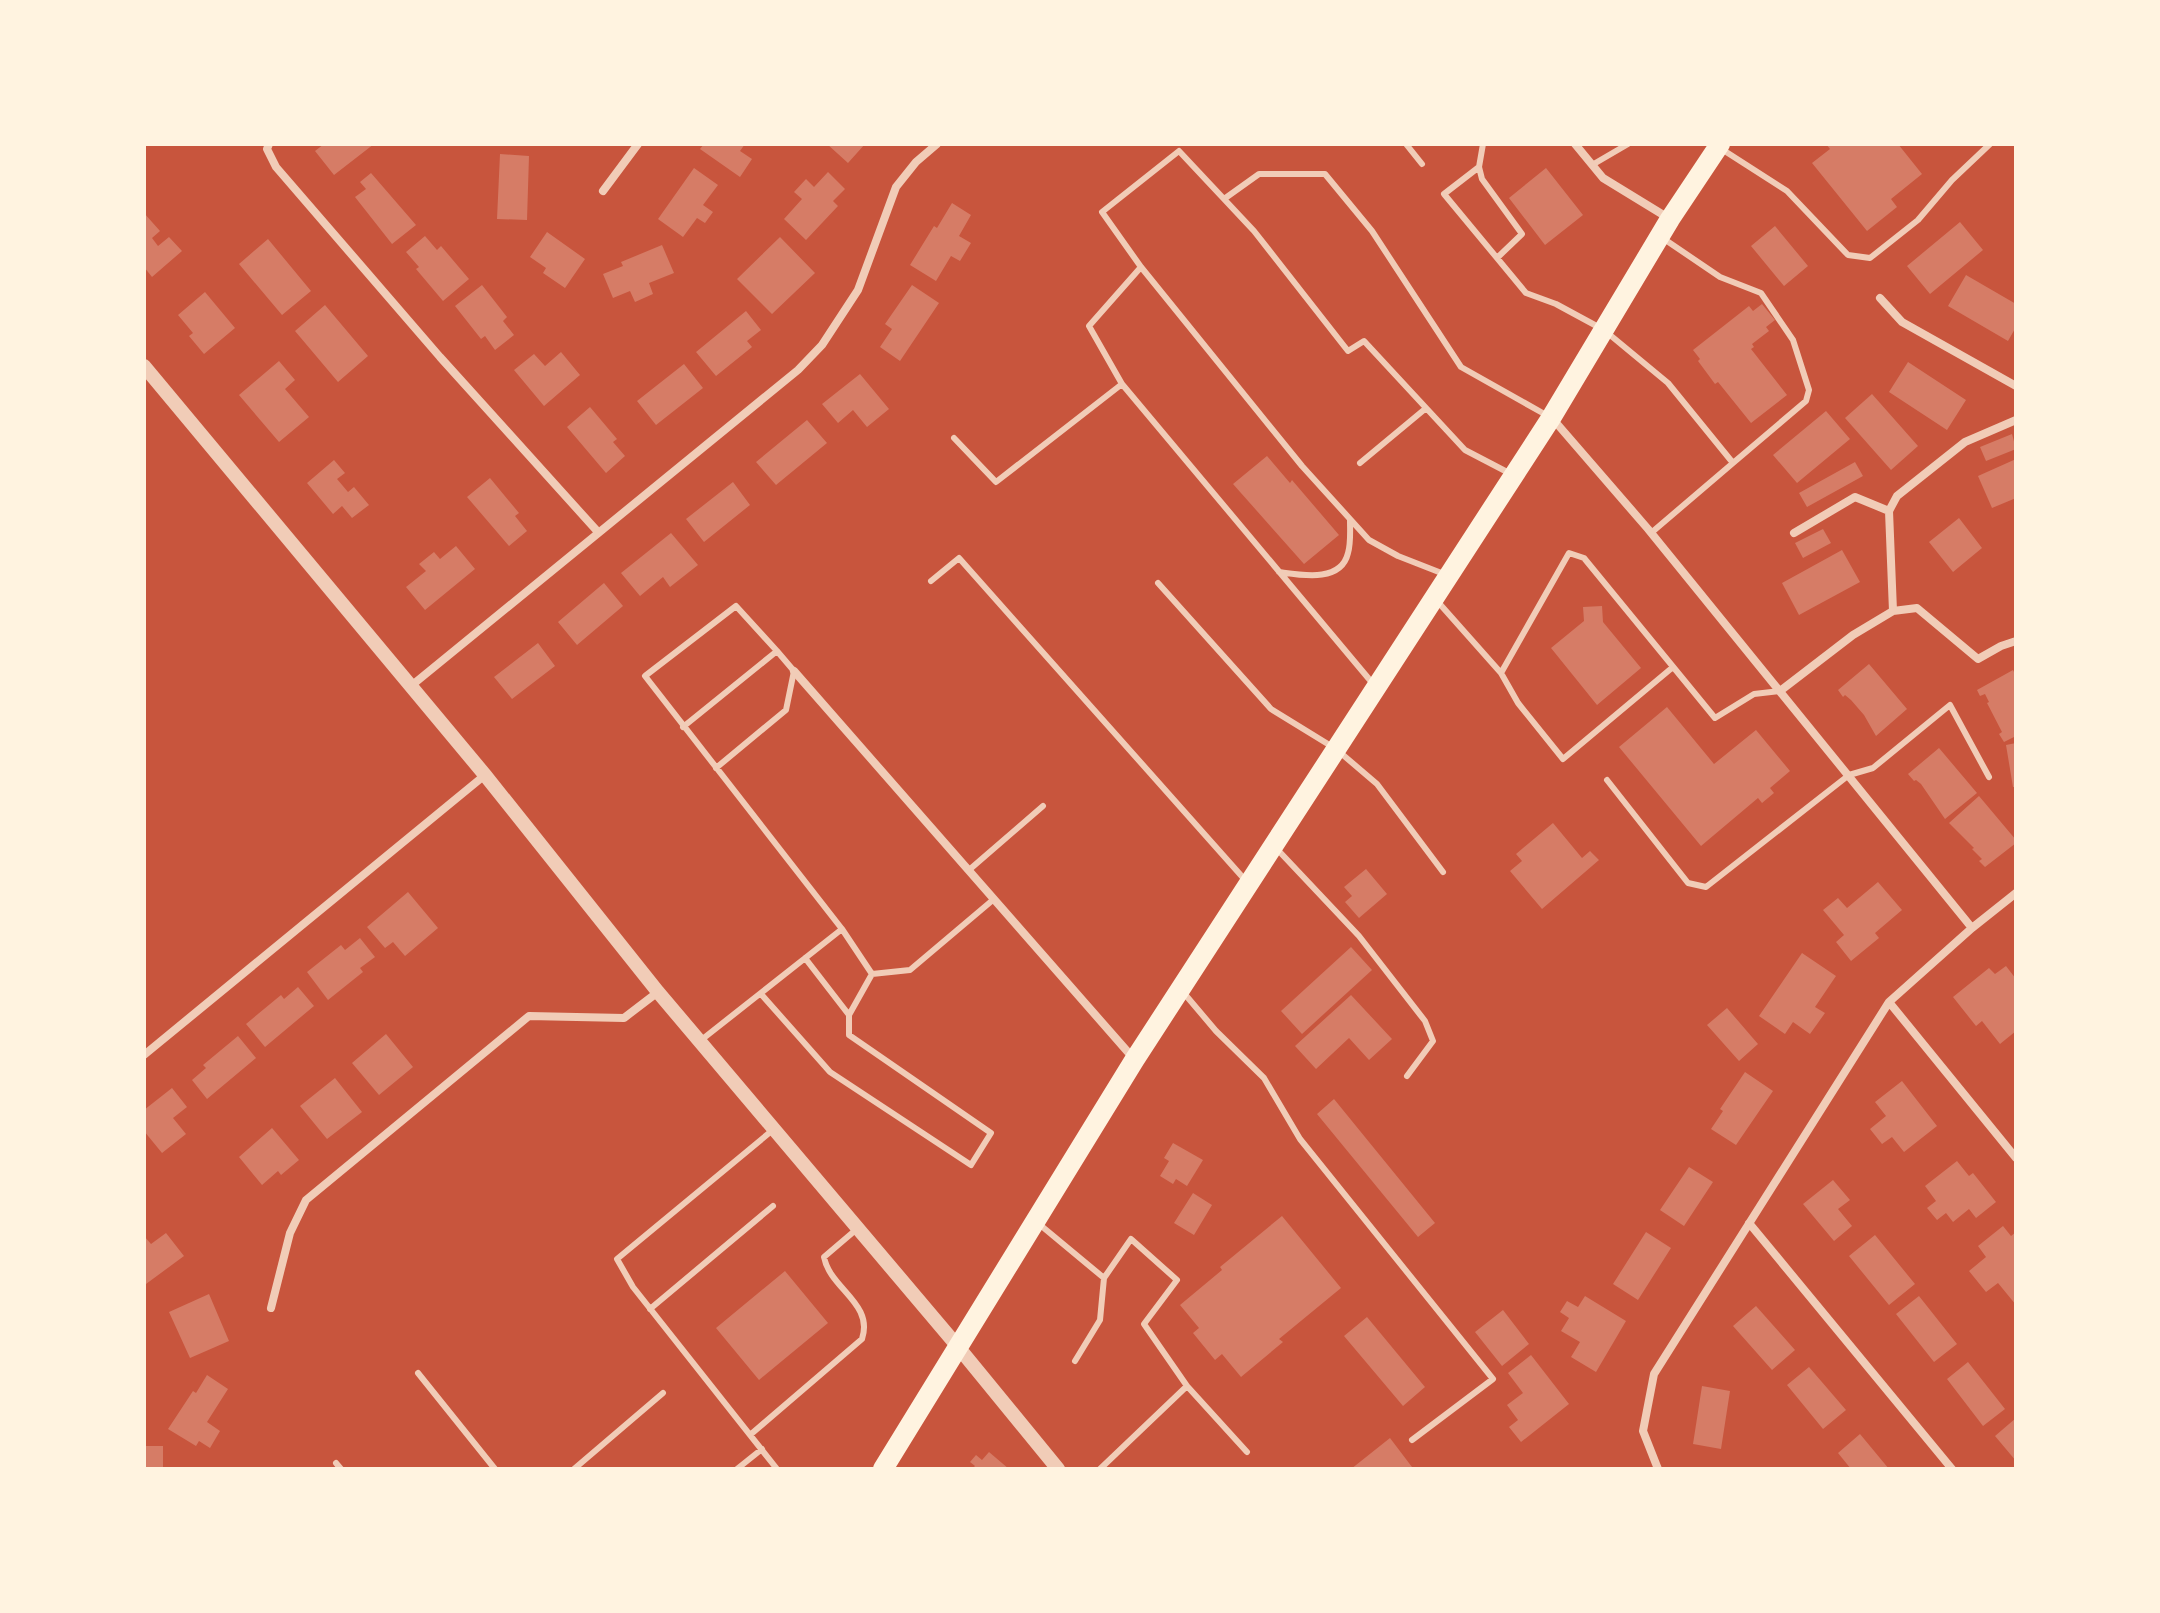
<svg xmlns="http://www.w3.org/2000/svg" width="2160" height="1613" font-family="'Source Sans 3',sans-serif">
	<rect width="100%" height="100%" fill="#c8553d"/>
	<path fill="#d67c66" d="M324 144H374L334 175 315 151Z
		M704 144H745L740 151 752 159 740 177 700 149Z
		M827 144H865L848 163Z
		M1826 144H1898L1922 174 1891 199 1897 207 1867 231 1812 163 1830 149Z
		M500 154 529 156 527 220 497 219Z
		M694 168 718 185 703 205 713 212 705 223 697 218 683 237 658 219Z
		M1546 168 1583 215 1545 245 1509 198Z
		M828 172 845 189 833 201 838 206 806 240 784 219 802 199 794 192 806 179 814 187Z
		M371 173 416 225 392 244 355 197 366 189 360 182Z
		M952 203 971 215 959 236 971 243 960 261 951 256 936 281 910 265 934 226 937 228Z
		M144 213 160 231 152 238 158 246 169 237 182 251 152 277 144 267Z
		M1960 222 1983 250 1930 294 1907 266Z
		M1775 226 1808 266 1784 286 1751 246Z
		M547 232 585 259 565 288 543 273 546 268 530 257Z
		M425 236 437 250 441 246 469 279 443 301 416 269 419 267 406 252Z
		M780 237 815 273 772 314 737 279Z
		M268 239 311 291 282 315 239 264Z
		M662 245 674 273 649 283 653 294 635 302 630 291 613 298 603 274 623 266 621 262Z
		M1966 275 2016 304V327L2008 341 1948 306Z
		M482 285 507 317 503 321 514 335 495 350 485 336 481 339 455 306Z
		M912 285 939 303 900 361 880 347 892 329 885 324Z
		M205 292 235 328 204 354 189 336 193 333 178 315Z
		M1762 304 1775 320 1766 327 1769 331 1752 344 1754 347 1751 349 1787 395 1751 423 1718 382 1715 384 1698 361 1700 359 1693 350 1749 306 1753 311Z
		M325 305 368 356 338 382 295 331Z
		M746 311 761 330 747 341 752 347 716 376 696 352Z
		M561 352 580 375 544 406 514 370 534 354 545 366Z
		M279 361 295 380 285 389 309 417 279 442 239 395Z
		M1908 362 1966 400 1947 430 1889 392Z
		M684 364 703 388 656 425 637 401Z
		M860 374 889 409 867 427 853 410 838 423 822 404Z
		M1872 394 1918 446 1891 470 1845 418Z
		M590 407 617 439 613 442 625 456 606 473 567 427Z
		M1826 411 1850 439 1797 483 1773 455Z
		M807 420 827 443 776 485 756 462Z
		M2012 434 2016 449 1986 461 1980 447Z
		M1267 456 1290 483 1292 480 1339 535 1304 564 1233 484Z
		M2016 459V498L1992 508 1978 476Z
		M334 460 345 473 337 479 348 492 354 487 369 505 352 518 342 506 333 514 307 483Z
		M1855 462 1863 476 1807 507 1799 493Z
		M490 478 519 513 515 516 527 531 509 546 467 497Z
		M733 482 750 505 704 542 686 519Z
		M1959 518 1982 548 1953 572 1929 542Z
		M1823 529 1831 543 1803 558 1795 543Z
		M671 533 698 565 670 587 663 577 640 596 621 573Z
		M456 546 475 569 425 610 406 587 426 571 419 564 434 552 440 559Z
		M1842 550 1860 582 1799 615 1782 583Z
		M604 583 623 606 577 645 558 622Z
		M1602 606 1603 622 1641 668 1597 705 1551 648 1584 621 1583 607Z
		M538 643 555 666 512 699 494 677Z
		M1869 664 1907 709 1876 736 1864 715 1851 700 1845 695 1843 697 1838 690Z
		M2013 670 2016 676V736L2004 742 1999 734 2002 732 1987 703 1989 702 1985 694 1980 696 1977 690Z
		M1667 707 1714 764 1756 730 1790 771 1770 788 1774 793 1762 803 1758 798 1701 846 1619 747Z
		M2016 743V787H2013L2006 745Z
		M1939 748 1977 793 1945 819 1921 784 1916 780 1914 781 1908 774Z
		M1979 796 2016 840V843L1985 867 1979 861 1982 859 1972 849 1974 848 1949 823Z
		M1553 823 1582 858 1590 851 1599 860 1542 909 1510 871 1522 861 1516 854Z
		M1366 869 1387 894 1359 918 1345 902 1352 896 1344 887Z
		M1878 882 1902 910 1875 933 1879 938 1851 961 1836 942 1844 935 1823 910 1838 898 1847 908Z
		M408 892 438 928 405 956 393 942 385 948 367 927Z
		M360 938 375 957 360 968 363 972 328 1000 307 972 341 945 345 950Z
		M1351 947 1372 970 1302 1034 1281 1011Z
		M1802 953 1836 976 1815 1007 1825 1013 1810 1034 1793 1022 1785 1034 1759 1016Z
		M2006 966 2016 979V1031L2000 1044 1982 1021 1976 1026 1953 997 1989 968 1995 974Z
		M298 987 314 1006 265 1047 246 1024 281 995 284 999Z
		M1351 995 1392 1039 1369 1060 1349 1038 1316 1069 1295 1046Z
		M1727 1008 1758 1044 1739 1061 1707 1025Z
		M386 1034 413 1067 379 1095 352 1063Z
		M238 1036 256 1058 207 1099 192 1080 206 1068 203 1065Z
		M1745 1072 1773 1091 1736 1145 1711 1129 1723 1111 1720 1109Z
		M335 1078 362 1112 327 1139 300 1106Z
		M1902 1081 1937 1126 1904 1152 1892 1137 1882 1144 1870 1129 1886 1116 1875 1102Z
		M172 1088 187 1107 173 1118 186 1134 162 1153 144 1131V1110Z
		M1334 1099 1435 1223 1418 1237 1317 1114Z
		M272 1128 299 1160 281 1175 278 1171 262 1185 239 1157Z
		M1173 1143 1203 1160 1187 1186 1176 1179 1173 1184 1160 1176 1169 1161 1164 1158Z
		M1957 1161 1969 1176 1973 1173 1996 1202 1976 1218 1969 1209 1953 1222 1946 1213 1937 1220 1927 1208 1936 1201 1925 1186Z
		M1689 1167 1713 1182 1684 1226 1660 1210Z
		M1833 1180 1850 1200 1838 1209 1852 1226 1834 1241 1803 1204Z
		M1193 1193 1212 1205 1194 1235 1174 1223Z
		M1282 1216 1341 1288 1279 1339 1283 1342 1241 1377 1222 1354 1215 1360 1193 1333 1199 1328 1180 1305 1222 1270 1220 1267Z
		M2003 1226 2011 1236 2016 1232V1305L1998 1283 1986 1292 1969 1271 1986 1257 1978 1246Z
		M1646 1232 1671 1248 1638 1300 1613 1284Z
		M166 1233 184 1256 146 1284 144 1236 151 1244Z
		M1875 1235 1915 1284 1889 1305 1849 1256Z
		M785 1271 828 1323 759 1380 716 1328Z
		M209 1294 229 1341 190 1358 169 1312Z
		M1585 1296 1626 1321 1596 1372 1571 1357 1580 1342 1561 1331 1569 1318 1560 1312 1567 1301 1578 1307Z
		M1919 1296 1957 1344 1934 1362 1896 1314Z
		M1756 1306 1795 1350 1772 1370 1733 1326Z
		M1503 1310 1529 1344 1502 1366 1475 1332Z
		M1367 1317 1425 1387 1403 1406 1344 1336Z
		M1531 1355 1569 1404 1521 1442 1509 1427 1518 1420 1507 1405 1523 1393 1508 1373Z
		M1968 1362 2005 1409 1983 1426 1947 1379Z
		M1809 1367 1846 1410 1823 1429 1787 1385Z
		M207 1375 228 1389 207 1422 220 1431 210 1448 199 1441 196 1446 168 1429 193 1391 196 1393Z
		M1702 1386 1730 1391 1721 1449 1693 1444Z
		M2016 1418V1461L1995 1436Z
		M1860 1434 1889 1469H1851L1838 1453Z
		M1390 1438 1412 1467 1409 1469H1351Z
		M144 1446H163V1469H144Z
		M989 1452 1009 1469H972L975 1466 970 1462 976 1455 982 1460Z"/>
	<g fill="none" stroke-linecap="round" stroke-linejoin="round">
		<path stroke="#f1ccb7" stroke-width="6" d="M1406 144 1422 164
			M1483 144 1479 167 1444 194 1526 293 1556 304 1604 330 1668 383 1733 463 1651 533
			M1720 148 1787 191 1848 255 1870 258 1918 220 1952 180 1990 144
			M1592 165 1628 144
			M1479 167 1482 179 1522 234 1497 258
			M1224 199 1259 174H1325L1372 231 1461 367 1548 416
			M1664 239 1720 277 1761 293 1793 340 1809 390 1806 401 1733 463
			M1141 267 1089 326 1122 384 1374 685
			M954 438 996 482 1122 384
			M1360 463 1425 409
			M1279 572C1301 575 1341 583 1348 553 1351 543 1350 531 1350 520
			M1444 574 1398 556 1369 540 1302 466 1141 267 1102 212 1179 151 1254 231 1348 351 1364 341 1465 450 1511 474
			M931 581 959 558 1246 881
			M1158 583 1271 709 1336 749 1377 784 1443 872
			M1438 602 1501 673 1569 553 1584 558 1715 718 1754 694 1780 691
			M1501 673 1518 703 1563 759 1673 667
			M683 727 777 651 794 671 786 710 716 768
			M1607 780 1688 883 1706 887 1849 775 1873 768 1950 705 1989 777
			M1276 848 1359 936 1425 1021 1433 1041 1407 1076
			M969 870 1043 806
			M842 929 872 974 910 970 994 899
			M1183 992 1216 1031 1264 1078 1300 1139 1493 1379 1412 1440
			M761 994 830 1072 971 1165 991 1133 849 1035V1015L805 958
			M849 1015 872 974
			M700 1041 842 929 645 676 736 606 777 651
			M774 1129 617 1259 633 1287 777 1469
			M1039 1224 1104 1278 1131 1239 1177 1280 1144 1324 1187 1386 1100 1469
			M650 1309 773 1206
			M1075 1361 1100 1320 1104 1278
			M418 1373 495 1469
			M1187 1386 1247 1452
			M750 1435 862 1339C874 1303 830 1289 824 1257L858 1228
			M336 1463 341 1469
			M574 1469 663 1393
			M737 1469 762 1449"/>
		<path stroke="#f1ccb7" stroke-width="8" d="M269 144 267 149 276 167 440 357 598 532
			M1575 144 1603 178 1670 219
			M603 191 638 144
			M1880 298 1902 322 2016 386
			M1552 418 1648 529 1972 928
			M1794 533 1855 497 1889 511
			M1893 611 1889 511 1897 496 1965 442 2016 420
			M794 671 1134 1059
			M411 686 798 370 822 345 858 290 896 187 916 162 937 144
			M1780 691 1853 635 1893 611 1917 608 1978 659 2001 646 2016 641
			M1889 1002 2016 1158
			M144 1055 485 775
			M1749 1223 1952 1469
			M271 1308 290 1233 306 1200 529 1016 624 1018 658 992
			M1658 1469 1643 1431 1654 1374 1889 1002 1972 928 2016 893"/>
		<path stroke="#f1ccb7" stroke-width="14" d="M144 366 485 775 658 992 959 1348 1058 1469"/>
		<path stroke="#fff3e0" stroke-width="20" d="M883 1469 1135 1059 1551 418 1670 219 1720 144"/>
	</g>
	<rect width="2160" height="1613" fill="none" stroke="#fff3e0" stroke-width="292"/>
</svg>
